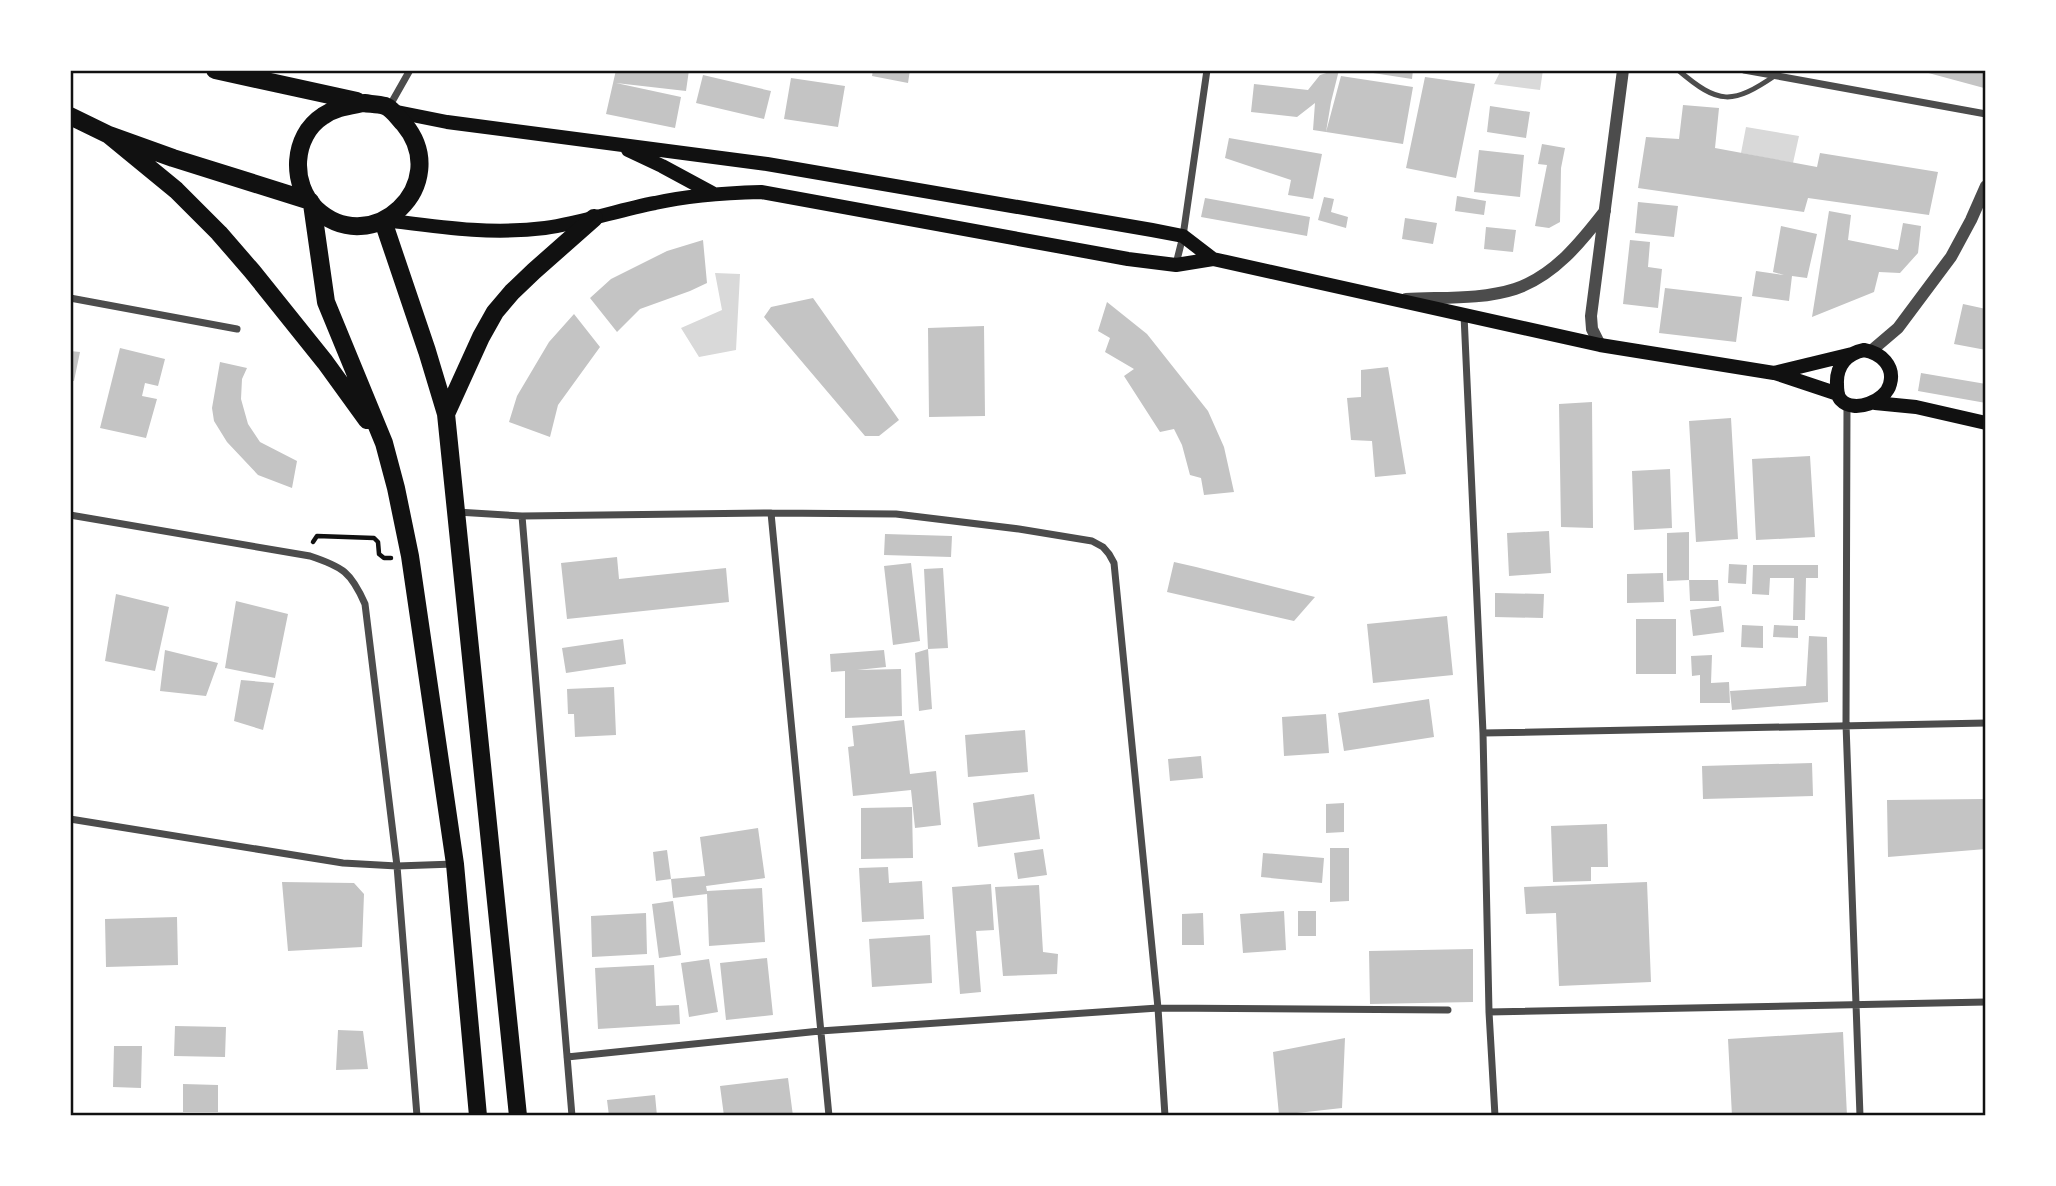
<svg xmlns="http://www.w3.org/2000/svg" width="2056" height="1186" font-family="Cabin,sans-serif">
	<rect width="100%" height="100%" fill="#fff"/>
	<path fill="#d9d9d9" d="M1501 70H1543L1540 90 1494 84Z
		M1746 127 1799 136 1793 163 1741 153Z
		M715 273 740 274 736 350 699 357 681 328 722 310Z"/>
	<path fill="#c4c4c4" d="M616 70H689L686 91 616 83 681 97 675 128 606 114Z
		M873 70H910L908 83 872 76Z
		M1336 70H1339L1331 102 1326 132 1313 130 1315 103 1297 117 1251 112 1254 84 1308 90 1320 75Z
		M1373 70H1413L1412 79 1373 73Z
		M1921 70H1986L1984 88 1921 71Z
		M703 75 771 91 764 119 696 103Z
		M1341 76 1413 87 1403 144 1326 132Z
		M1425 77 1475 84 1456 178 1406 168Z
		M791 78 845 86 838 127 784 119Z
		M1683 105 1719 108 1715 148 1817 167 1820 153 1938 172 1929 215 1808 198 1804 212 1638 188 1646 137 1679 139Z
		M1490 106 1530 112 1526 138 1487 132Z
		M1229 138 1322 154 1313 199 1288 195 1291 180 1225 158Z
		M1542 144 1565 148 1561 168 1560 222 1549 228 1535 226 1547 165 1538 164Z
		M1479 150 1524 155 1520 197 1474 192Z
		M1457 196 1486 201 1484 215 1455 211Z
		M1324 197 1334 199 1331 212 1348 217 1346 228 1318 220Z
		M1205 198 1310 217 1307 236 1201 217Z
		M1638 202 1678 206 1674 237 1635 233Z
		M1829 211 1851 215 1848 240 1898 250 1903 223 1921 226 1918 253 1900 273 1879 272 1874 292 1812 317Z
		M1405 218 1437 223 1433 244 1402 239Z
		M1781 226 1817 234 1807 278 1792 276 1789 301 1752 296 1756 271 1784 275 1773 272Z
		M1486 227 1516 230 1513 252 1484 249Z
		M703 240 707 283 690 291 640 309 617 332 590 298 611 279 667 251Z
		M1630 240 1650 242 1648 267 1662 269 1658 308 1623 304Z
		M1665 288 1742 297 1736 342 1659 333Z
		M813 298 899 420 879 436H865L764 317 771 307Z
		M1107 302 1147 334 1208 411 1224 447 1234 492 1204 495 1201 478 1190 475 1182 445 1174 429 1160 432 1124 376 1134 369 1105 352 1110 338 1098 331Z
		M1963 304 1986 309V350L1954 344Z
		M574 314 600 347 558 405 550 437 509 422 517 396 549 342Z
		M984 326 985 416 929 417 928 328Z
		M120 348 165 359 158 386 145 383 142 396 157 399 146 438 100 428Z
		M70 351 80 352 74 381H70Z
		M220 362 247 368 242 379 241 399 248 424 260 442 297 461 292 488 258 475 227 442 214 421 212 408Z
		M1388 367 1406 474 1375 477 1372 441 1351 440 1347 398 1361 397V370Z
		M1921 373 1986 384V403L1918 391Z
		M1592 402 1593 528 1561 527 1559 404Z
		M1731 418 1738 539 1696 542 1689 421Z
		M1810 456 1815 537 1756 540 1752 459Z
		M1670 469 1672 528 1634 530 1632 471Z
		M1549 531 1551 573 1509 576 1507 533Z
		M1689 532V580L1667 581V533Z
		M885 534 952 536 951 557 884 555Z
		M617 557 619 579 726 568 729 602 567 619 561 563Z
		M1174 562 1196 567 1315 597 1294 621 1167 592Z
		M911 563 920 641 893 645 884 566Z
		M1729 564 1747 565 1746 584 1728 583Z
		M1753 565H1818V578H1806L1805 620H1793L1794 578H1770L1769 595 1752 594Z
		M943 568 948 648 928 649 924 569Z
		M1663 573 1664 602 1627 603V574Z
		M1689 580H1718L1719 601H1690Z
		M1495 593 1544 594 1543 618 1495 617Z
		M116 594 169 607 155 671 105 661Z
		M236 601 288 614 275 678 225 668Z
		M1721 606 1724 632 1693 636 1690 610Z
		M1447 616 1453 675 1373 683 1367 624Z
		M1636 619H1676V674H1636Z
		M1742 625 1763 626V648L1741 647Z
		M1774 625 1798 626V638L1773 637Z
		M1809 636 1827 637 1828 702 1732 710 1730 691 1806 686Z
		M623 639 626 664 566 673 562 648Z
		M928 649 932 709 919 711 915 653Z
		M165 650 218 663 206 696 160 691Z
		M884 650 886 667 857 670 901 669 902 716 845 718V671L831 672 830 654Z
		M1712 655 1711 683 1729 682 1730 703H1700V675L1692 676 1691 656Z
		M241 680 274 683 263 730 234 721Z
		M614 687 616 735 575 737 574 714H568L567 689Z
		M1429 699 1434 737 1344 751 1338 713Z
		M1326 714 1329 753 1284 756 1282 717Z
		M904 720 910 774 936 771 941 825 915 828 911 790 853 796 848 747 854 746 852 726Z
		M1025 730 1028 772 968 777 965 735Z
		M1201 756 1203 778 1170 781 1168 759Z
		M1812 763 1813 796 1703 799 1702 766Z
		M1034 794 1040 839 978 847 973 803Z
		M1986 799V849L1888 857 1887 800Z
		M1344 803V832L1326 833V804Z
		M912 807 913 858 861 859V808Z
		M1607 824 1608 867H1591V881L1553 882 1551 826Z
		M758 828 765 878 706 886 707 891 762 888 765 942 709 946 707 894 673 898 671 879 705 876 700 837Z
		M1330 848H1349V901L1330 902Z
		M1043 849 1047 875 1018 879 1014 853Z
		M667 850 671 879 656 881 653 852Z
		M1263 853 1324 858 1322 883 1261 877Z
		M888 867 889 883 922 881 924 919 862 922 859 868Z
		M282 882 354 883 364 894 362 947 288 951Z
		M1647 882 1651 982 1559 986 1556 913 1526 914 1524 887Z
		M991 884 994 930 976 931 981 992 960 994 952 887Z
		M1039 885 1043 952 1058 954 1057 974 1003 976 995 887Z
		M673 901 681 955 659 958 652 904Z
		M1284 911 1286 950 1243 953 1240 914Z
		M1298 911H1316V936H1298Z
		M646 913 647 954 592 957 591 916Z
		M1203 913 1204 945H1182V914Z
		M177 917 178 965 106 967 105 919Z
		M930 935 932 983 872 987 869 939Z
		M1473 949V1002L1370 1004 1369 951Z
		M767 958 773 1015 726 1020 720 963Z
		M709 959 718 1012 689 1017 681 963Z
		M654 965 656 1006 679 1005 680 1024 598 1029 595 968Z
		M175 1026 226 1027 225 1057 174 1056Z
		M338 1030 363 1031 368 1069 336 1070Z
		M1843 1032 1847 1116H1732L1728 1039Z
		M1345 1038 1342 1108 1279 1115 1273 1052Z
		M114 1046H142L141 1088 113 1087Z
		M788 1078 793 1116H724L720 1086Z
		M183 1084 218 1085V1112H183Z
		M655 1095 657 1116H609L607 1100Z"/>
	<g fill="none" stroke-linecap="round" stroke-linejoin="round">
		<path stroke="#111" stroke-width="4.5" d="M313 542 317 536 374 538 378 542 379 554 384 558H391"/>
		<path stroke="#4c4c4c" stroke-width="5" d="M1678 70C1719 105 1732 105 1776 75"/>
		<path stroke="#4c4c4c" stroke-width="7" d="M1744 70 1986 114
			M389 107 410 70
			M1176 264 1183 236 1207 70
			M70 298 237 329
			M1464 315 1483 733 1489 1012 1495 1116
			M1847 404 1846 724 1860 1116
			M457 512 522 516 771 513 896 514 1019 529 1092 541 1103 547 1109 554 1114 563 1158 1008 1165 1116
			M771 513 829 1116
			M70 515 310 556C343 567 351 572 365 604L397 866 417 1116
			M522 516 572 1116
			M1483 733 1986 723
			M70 819 343 863 397 866 454 864
			M1489 1012 1986 1002
			M567 1057 820 1031 1158 1008 1448 1010"/>
		<path stroke="#4c4c4c" stroke-width="12" d="M1406 299C1441 297 1481 300 1515 289 1554 276 1581 242 1605 211
			M1600 345 1592 329 1591 316 1623 70
			M1871 351 1898 328 1951 257 1971 220 1986 186"/>
		<path stroke="#111" stroke-width="14" d="M392 111 447 122 767 164 1152 230 1183 236 1213 259
			M628 150 662 166 712 193
			M385 220C440 227 489 235 545 228 582 223 618 210 655 203 690 195 725 193 761 192L1128 259 1176 265 1213 259 1600 345 1774 373 1852 354
			M1864 350C1881 353 1895 366 1890 384 1886 401 1854 414 1841 400 1837 396 1837 390 1837 384 1836 366 1847 353 1864 350Z
			M1775 373 1838 394
			M1875 403 1916 407 1986 423"/>
		<path stroke="#111" stroke-width="18" d="M215 70 357 101
			M364 103C370 104 378 104 385 106 393 109 398 118 404 124 454 184 372 261 316 209 290 184 292 136 323 116 336 107 349 106 364 103Z
			M70 116 109 135 173 158 310 201
			M109 135 176 190 219 233 252 271 325 362 367 420
			M312 204 326 302 384 443 396 488 410 556 455 864 478 1116
			M383 221 427 351 446 414 518 1116
			M446 414 481 337 495 312 512 292 534 271 594 218"/>
	</g>
	<rect width="2056" height="1186" fill="none" stroke="#ffffff" stroke-width="144"/>
	<rect x="72" y="72" width="1912" height="1042" fill="none" stroke="#111" stroke-width="2.5"/>
</svg>
